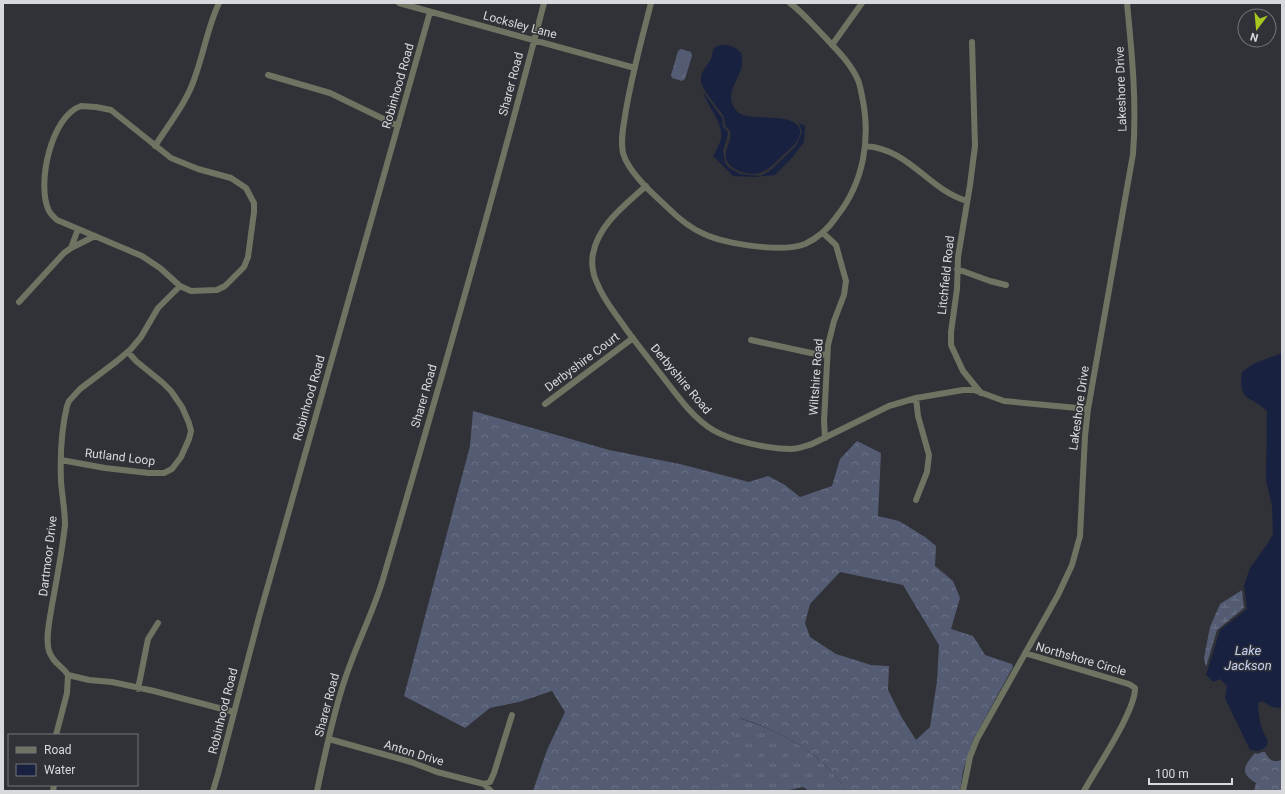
<svg xmlns="http://www.w3.org/2000/svg" width="1285" height="794" font-family="Roboto,sans-serif">
	<defs>
		<pattern id="grass-tufts" width="24" height="20" patternUnits="userSpaceOnUse"><rect width="24" height="20" fill="#545c74"/><path d="M3 7l-1-3M5 7V3M7 7l1-3M15 17l-1-3M17 17v-4M19 17l1-3" fill="none" stroke="#6c7387"/></pattern>
		<pattern id="forest-crowns" width="20" height="18" patternUnits="userSpaceOnUse"><rect width="20" height="18" fill="#545c74"/><path d="M2 6a3 3 0 1 1 6 0M12 15a3 3 0 1 1 6 0" fill="none" stroke="#6c7387"/></pattern>
		<pattern id="wetland-marsh" width="20" height="14" patternUnits="userSpaceOnUse"><rect width="20" height="14" fill="#545c74"/><path d="M1 5h8M5 5V1M11 12h8M15 12V8" fill="none" stroke="#6c7387"/></pattern>
	</defs>
	<rect width="100%" height="100%" fill="#313237"/>
	<path fill="url(#grass-tufts)" d="M739 718C771 728 805 744 828 768 834 774 839 781 844 787L843 791H809L803 787 785 791H710Z"/>
	<path fill="url(#forest-crowns)" fill-rule="evenodd" d="M681 49 691 52 692 56 685 79 682 81 672 78 671 75 678 51Z
		M473 411 609 450 680 464 749 482 768 476 785 485 800 497 832 486 840 459 857 441 881 453 878 516 899 521 925 537 936 546 935 566 953 581 960 598 951 629 973 636 985 655 1012 664 1013 667 974 738 963 771 960 791H843L844 787C839 781 834 774 828 768 805 744 771 728 740 718L710 791H533L547 750 565 712 552 691 519 702 490 708 465 728 404 696 470 446ZM840 572 903 585 939 645 937 681 930 727 916 740 902 718 888 690 889 666 871 665 836 654 810 637 805 623 810 604Z
		M1262 752H1265C1269 760 1273 763 1282 760V791H1254L1256 783C1239 773 1244 766 1255 753L1258 754Z"/>
	<path fill="url(#wetland-marsh)" d="M1242 590 1244 608 1217 630 1206 667 1204 658 1210 627 1220 604Z"/>
	<path fill="#545c74" d="M680 54 689 57 683 76 674 73Z"/>
	<path fill="#192141" d="M721 45C730 45 735 46 741 53 742 59 743 63 741 69 738 80 728 90 732 103 733 106 736 111 739 113 751 122 797 111 800 131 801 141 788 151 781 157 775 163 769 169 762 172 751 177 728 170 726 158 724 149 733 139 730 131 729 129 727 128 726 127 724 123 725 118 723 115 718 108 702 89 701 82 700 73 705 68 710 61 715 53 709 48 721 45Z
		M703 92 722 118 723 127 727 131 728 134 723 151 725 163 729 168 740 174 760 176 770 171 796 146 802 132 799 123 805 126 804 142 792 158 775 175 755 177 733 176 713 156C716 151 719 145 721 139 724 124 707 105 703 92Z
		M1282 353V708L1272 707 1262 701 1258 703C1259 719 1260 727 1268 741L1266 747 1259 751 1250 750 1225 698 1227 686 1220 679 1213 682 1206 675 1220 630 1247 609 1244 585 1250 568 1268 543 1273 534 1272 506 1266 480 1267 411C1250 395 1238 402 1242 372L1253 364Z"/>
	<g fill="none" stroke-linecap="round" stroke-linejoin="round">
		<path stroke="#6e7462" stroke-width="6" d="M399 3 635 68
			M651 3C642 38 632 74 626 110 624 124 620 138 623 153 628 172 653 194 667 207 678 218 690 228 704 234 726 244 782 253 805 244 818 238 829 228 837 216 864 182 871 138 862 96 861 91 860 85 858 80 850 62 835 48 821 33 811 23 802 12 790 3
			M972 42 975 146 970 185 958 257 957 289 951 332V345L963 371 981 393
			M832 45 862 3
			M268 75 330 93 398 126
			M81 106 96 107 111 110 171 158 198 169 231 178 246 188 254 203V212L248 257 244 267 225 286 217 290 191 291 180 286 160 268 142 256 57 220C54 217 51 215 49 211 36 185 51 116 81 106Z
			M155 146C169 124 187 102 195 77 204 52 208 26 219 3
			M865 146C910 149 927 189 967 201
			M646 186C625 205 598 225 593 254 591 263 593 275 597 283 604 301 616 314 626 329 637 344 648 358 659 372 675 392 691 417 713 430 731 441 769 449 791 449 798 449 805 446 812 444L889 406 916 398 963 390H974L1004 401 1088 409
			M78 229 71 248 95 236
			M823 233 836 245 846 281 844 295 834 321 828 345 824 421 825 438
			M957 269 990 281 1006 285
			M180 286 158 308 141 337 131 349 117 361 80 389 69 401 67 406C61 431 60 456 61 481 62 496 65 510 65 525 62 552 57 578 52 605 50 618 45 639 49 651 54 665 62 665 68 675L89 680 112 682 154 691 234 712
			M19 302 64 253 71 248
			M751 340 811 353 827 355
			M545 404 633 338
			M61 460 105 468 149 473H164L172 469 181 457 189 439 191 431 189 423 182 407 171 391 163 383 136 361 128 352
			M916 500 927 472 929 455 918 416 916 398
			M1025 653 1129 684 1135 688C1136 710 1096 769 1084 791
			M138 689 148 639 158 623
			M56 735 67 693 68 675
			M329 739 411 762 437 772 484 784 491 791
			M484 784 490 782 494 773 512 715
			M53 791 54 785
			M213 791 218 774 259 617 430 12
			M317 791C325 754 333 714 345 679 356 645 373 613 383 579 439 388 494 196 544 3
			M963 791 970 757 977 739 1058 595 1072 565 1080 536 1085 436 1088 409 1133 154C1137 104 1132 54 1127 3"/>
	</g>
	<g text-anchor="middle" dominant-baseline="central" stroke-width="3" stroke-linejoin="round" paint-order="stroke">
		<g font-size="12" fill="#d8d9dc" stroke="#313237">
			<text transform="translate(520 25) rotate(15)">Locksley Lane</text>
			<text transform="translate(511 84) rotate(-75)">Sharer Road</text>
			<text transform="translate(398 86) rotate(-74)">Robinhood Road</text>
			<text transform="translate(1121 89) rotate(-92)">Lakeshore Drive</text>
			<text transform="translate(946 275) rotate(-84)">Litchfield Road</text>
			<text transform="translate(582 362) rotate(-37)">Derbyshire Court</text>
			<text transform="translate(816 377) rotate(-86)">Wiltshire Road</text>
			<text transform="translate(681 379) rotate(50)">Derbyshire Road</text>
			<text transform="translate(424 396) rotate(-74)">Sharer Road</text>
			<text transform="translate(309 398) rotate(-74)">Robinhood Road</text>
			<text transform="translate(1079 408) rotate(-82)">Lakeshore Drive</text>
			<text transform="translate(120 457) rotate(7)">Rutland Loop</text>
			<text transform="translate(48 556) rotate(-83)">Dartmoor Drive</text>
			<text transform="translate(1081 659) rotate(16)">Northshore Circle</text>
			<text transform="translate(327 705) rotate(-75)">Sharer Road</text>
			<text transform="translate(223 711) rotate(-76)">Robinhood Road</text>
			<text transform="translate(414 753) rotate(17)">Anton Drive</text>
		</g>
		<g font-size="13" font-style="italic" fill="#c4d1f7" stroke="#313237">
			<text x="1248" y="650">Lake<tspan x="1248" dy="15">Jackson</tspan></text>
		</g>
	</g>
	<rect width="1285" height="794" fill="none" stroke="#d8d9dc" stroke-width="8"/>
	<rect x="8" y="734" width="130" height="52" fill="#313237" stroke="#747579"/>
	<rect x="16" y="747" width="20" height="6" fill="#6e7462" stroke="#747579"/>
	<text x="44" y="754" font-size="12" fill="#d8d9dc">Road</text>
	<rect x="16" y="764" width="20" height="12" fill="#192141" stroke="#747579"/>
	<text x="44" y="774" font-size="12" fill="#d8d9dc">Water</text>
	<g transform="translate(1257 28) rotate(196)"><circle r="19" fill="#313237" stroke="#747579"/>
	<path d="M0-3L7 15L0 10L-7 15Z" fill="#a7c81e"/>
	<text y="-6" font-size="11" font-weight="bold" text-anchor="middle" fill="#d8d9dc">N</text>
	</g>
	<path d="M1149 778v6h83v-6" fill="none" stroke="#d8d9dc" stroke-width="2"/>
	<text x="1155" y="778" font-size="12" fill="#d8d9dc" stroke="#313237" stroke-width="3" paint-order="stroke">100 m</text>
</svg>
